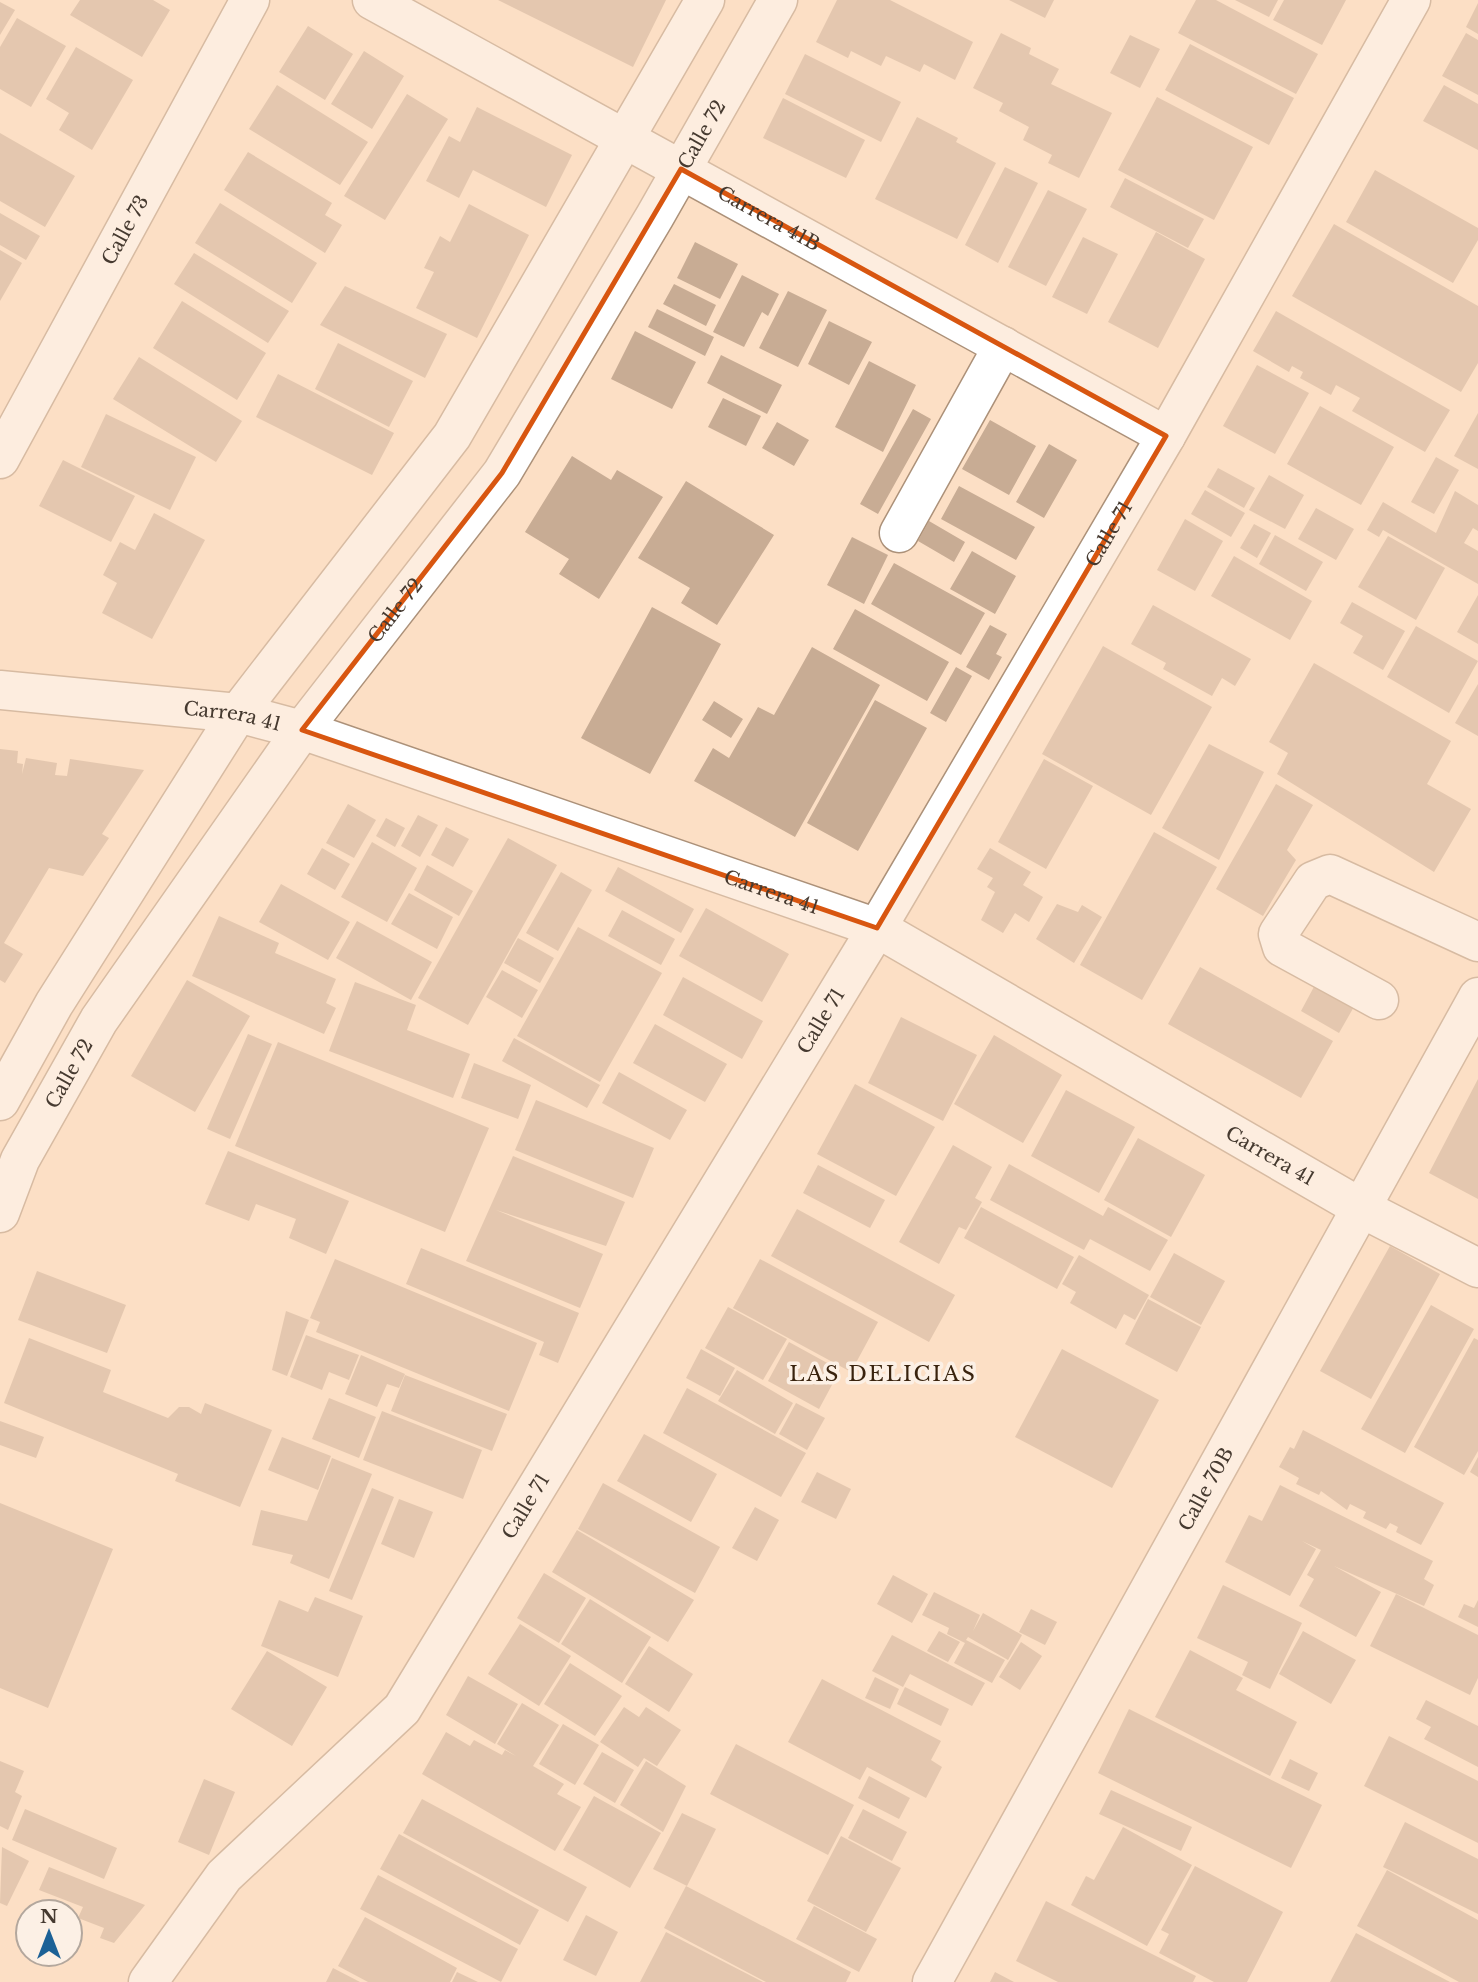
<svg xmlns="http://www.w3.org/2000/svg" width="1478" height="1982" font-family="'Libre Baskerville',serif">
	<rect width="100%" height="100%" fill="#fcdfc5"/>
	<path fill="#c8ac94" d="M80 0H153L170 10 142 57 70 15Z
		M498 0H666L633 67Z
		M837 0H890L973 42 955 80 924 64 920 72 886 56 881 66 851 51 848 58 816 42Z
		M1009 0H1054L1045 18Z
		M1196 0H1216L1318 54 1296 94 1178 33Z
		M1235 0H1278L1269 17Z
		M1284 0H1346L1322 45 1273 20Z
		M0 2 15 10 0 35Z
		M1478 3V34L1466 27Z
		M17 18 66 46 31 107 0 89V47Z
		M308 26 353 54 325 100 279 72Z
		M1001 33 1031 48 1029 54 1059 69 1051 84 1112 113 1079 178 1048 163 1052 155 1023 140 1029 127 999 111 1003 103 973 88Z
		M1466 33 1478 40V95L1442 76Z
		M1130 35 1160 49 1140 88 1110 73Z
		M1190 44 1294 98 1269 145 1165 90Z
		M76 47 133 80 92 150 59 130 69 113 46 99Z
		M364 51 404 76 372 129 331 104Z
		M805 54 901 102 881 142 785 94Z
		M277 85 368 142 340 185 249 129Z
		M1444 85 1478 104V150L1423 121Z
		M407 94 448 119 385 220 344 196Z
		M1157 97 1253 147 1214 220 1118 170Z
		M783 98 865 140 846 178 763 138Z
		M477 107 572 155 546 207 473 170 459 198 426 181 449 136 460 142Z
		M917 117 958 138 956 142 996 163 957 239 875 199Z
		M0 133 75 176 45 227 0 201Z
		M248 152 332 203 325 215 342 225 325 253 224 190Z
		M1005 167 1038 183 998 263 965 245Z
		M1375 170 1478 228V240L1453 283 1346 222Z
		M1125 178 1204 219 1188 248 1110 207Z
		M1048 190 1087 209 1046 286 1008 267Z
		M220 203 317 263 292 303 195 243Z
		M469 204 529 235 477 338 416 308 434 272 424 268 440 236 450 242Z
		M0 213 40 236 26 260 0 245Z
		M1334 224 1478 306V363L1461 392 1292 296Z
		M1156 232 1205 259 1158 348 1108 322Z
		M1083 237 1118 254 1087 314 1052 297Z
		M695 242 738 264 720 299 677 278Z
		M0 250 22 263 0 301Z
		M194 253 289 311 268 343 174 284Z
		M742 275 779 294 768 316 762 312 744 347 713 332Z
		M674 284 716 305 706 326 663 304Z
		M345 286 447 334 425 378 320 325Z
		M788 291 827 310 798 367 759 348Z
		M182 301 266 353 237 400 153 348Z
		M657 309 714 337 705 356 648 327Z
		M1276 311 1450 410 1425 452 1352 411 1360 398 1336 385 1331 395 1300 378 1303 372 1292 366 1289 372 1253 351Z
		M829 321 872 342 849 385 808 364Z
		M635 331 696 362 672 409 611 379Z
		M338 343 413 381 389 427 315 389Z
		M721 355 782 385 767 414 707 383Z
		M139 357 242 421 216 462 113 399Z
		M869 361 916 385 883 452 835 427Z
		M1257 365 1309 393 1275 454 1223 426Z
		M278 374 394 433 372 475 256 417Z
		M723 398 761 416 746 446 708 427Z
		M1320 406 1394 447 1361 505 1287 464Z
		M913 409 931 419 878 514 860 504Z
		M1478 413V469L1454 456Z
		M106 414 196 457 170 510 81 467Z
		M990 420 1036 446 1009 495 962 469Z
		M777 422 809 440 794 466 762 448Z
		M1049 444 1077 460 1044 518 1016 502Z
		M572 456 611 480 617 470 663 497 599 599 559 574 569 559 525 532Z
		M1436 457 1459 470 1434 514 1411 502Z
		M63 460 135 496 111 542 39 506Z
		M1218 468 1255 488 1244 508 1207 487Z
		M1269 475 1304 495 1285 529 1249 510Z
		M686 481 774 535 717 625 681 603 690 588 638 558Z
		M959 486 1035 527 1016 560 941 519Z
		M1205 490 1245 513 1231 537 1191 514Z
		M1455 491 1478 505V531L1473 528 1464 543 1478 551V584L1383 530 1379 537 1367 530 1383 502 1436 533Z
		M1316 508 1354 529 1336 560 1298 539Z
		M154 513 205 540 152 639 102 613 117 583 103 575 120 542 135 550Z
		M1185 519 1223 541 1195 591 1157 570Z
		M929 521 965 542 954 562 918 541Z
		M1254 524 1271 533 1257 558 1240 548Z
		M1275 535 1323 562 1306 591 1259 564Z
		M1388 536 1445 568 1416 620 1358 587Z
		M852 537 888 555 864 604 827 585Z
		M972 551 1016 576 995 614 950 589Z
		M1234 556 1312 601 1290 640 1211 596Z
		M894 563 985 613 961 655 871 604Z
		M1478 595V644L1457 632Z
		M1352 602 1405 631 1383 670 1353 653 1363 636 1340 623Z
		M1153 605 1251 659 1235 686 1222 678 1212 696 1163 669 1166 663 1131 644Z
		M652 607 721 644 650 774 581 738Z
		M855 609 949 662 927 701 833 649Z
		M990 625 1007 634 996 654 1002 657 989 680 966 667Z
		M1416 626 1478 661 1449 713 1387 677Z
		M1103 646 1212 707 1151 815 1042 754Z
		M812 647 880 685 795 837 694 781 713 748 729 758 758 707 774 715Z
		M1314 663 1451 741 1427 784 1471 809 1434 872 1277 774 1288 753 1269 742Z
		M956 667 972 676 946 722 930 713Z
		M1478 684V736L1455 723Z
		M875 700 927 728 858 851 807 823Z
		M714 701 743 719 731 738 702 720Z
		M1209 744 1264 772 1219 860 1162 828Z
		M0 749 18 751 17 763 23 764 22 774 26 758 57 763 55 775 67 776 70 759 144 770 102 834 109 838 83 876 49 868 4 943 23 954 5 983 0 980Z
		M1044 759 1093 786 1046 869 998 842Z
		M1276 784 1313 805 1287 850 1296 860 1263 916 1216 889Z
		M348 804 376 820 354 858 326 843Z
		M418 815 438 825 420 857 401 846Z
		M386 818 405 828 395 847 376 836Z
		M446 827 469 839 453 867 431 855Z
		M1154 832 1217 867 1142 1000 1080 965Z
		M508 838 557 865 468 1025 418 998Z
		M372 842 417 868 387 922 341 897Z
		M322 848 350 864 335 890 307 874Z
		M990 848 1031 872 1023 885 1043 897 1029 922 1015 913 1003 933 981 920 995 892 987 887 993 878 977 869Z
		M427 865 473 891 459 916 414 890Z
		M618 867 694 909 681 933 605 891Z
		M561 872 592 890 558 951 526 933Z
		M281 884 350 922 328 960 259 922Z
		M409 893 453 917 437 949 391 924Z
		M1057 904 1078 912 1082 905 1102 917 1074 963 1036 939Z
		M706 908 789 954 762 1002 679 956Z
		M622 910 675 939 661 965 608 936Z
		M219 916 279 943 275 953 336 979 326 1003 336 1008 324 1034 192 976Z
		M357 921 432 962 411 1000 336 958Z
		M578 927 662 973 600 1082 517 1036Z
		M518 938 554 958 540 983 504 963Z
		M1200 967 1333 1041 1301 1098 1168 1024Z
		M502 970 538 990 522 1018 486 997Z
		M683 977 763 1021 742 1059 663 1015Z
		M187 980 250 1016 195 1112 131 1076Z
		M355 982 416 1005 407 1030 470 1054 453 1098 329 1051Z
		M1316 983 1355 1005 1339 1033 1301 1011Z
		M901 1017 977 1055 943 1121 868 1083Z
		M655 1024 727 1064 705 1102 633 1063Z
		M248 1034 272 1044 230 1139 207 1129Z
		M994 1035 1062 1075 1023 1143 954 1104Z
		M514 1038 600 1085 587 1108 502 1061Z
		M278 1042 489 1128 445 1232 235 1146Z
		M474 1063 531 1085 518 1119 461 1098Z
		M619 1072 687 1110 670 1140 602 1103Z
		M1478 1079V1199L1429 1173Z
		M855 1084 935 1127 896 1196 817 1154Z
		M1066 1090 1135 1127 1099 1193 1031 1156Z
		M536 1100 654 1148 633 1198 515 1150Z
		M1138 1138 1205 1175 1171 1237 1104 1200Z
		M953 1145 992 1167 975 1198 982 1202 966 1230 959 1227 939 1264 899 1242Z
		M228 1151 349 1201 326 1254 289 1238 296 1219 256 1204 249 1221 205 1204Z
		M513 1156 625 1202 606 1246 496 1210 603 1254 580 1308 466 1261Z
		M1009 1164 1103 1216 1108 1207 1168 1240 1150 1271 1090 1239 1084 1250 990 1200Z
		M818 1165 885 1200 870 1228 803 1193Z
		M981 1207 1074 1257 1057 1289 964 1238Z
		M797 1209 955 1295 929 1342 771 1256Z
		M1390 1246 1440 1274 1371 1399 1320 1371Z
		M421 1248 579 1313 558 1363 539 1355 544 1342 406 1284Z
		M1174 1253 1225 1281 1201 1325 1150 1297Z
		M1079 1255 1149 1295 1135 1320 1124 1314 1116 1329 1070 1303 1076 1292 1062 1284Z
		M335 1259 537 1343 509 1411 316 1332 320 1322 310 1318Z
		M760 1259 878 1322 851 1372 733 1308Z
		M37 1271 126 1305 107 1353 18 1320Z
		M1148 1299 1201 1327 1177 1372 1125 1344Z
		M1431 1305 1474 1329 1405 1453 1361 1429Z
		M728 1307 787 1339 763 1380 705 1348Z
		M286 1311 309 1320 287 1376 272 1370Z
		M306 1335 359 1355 349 1380 329 1372 322 1390 290 1377Z
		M29 1338 111 1370 103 1392 168 1418 179 1407H189L201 1414 205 1403 272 1430 240 1507 175 1481 178 1474 4 1403Z
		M1474 1338 1478 1340V1451L1464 1475 1414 1447Z
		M789 1342 840 1370 819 1409 768 1381Z
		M701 1349 735 1368 720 1396 686 1378Z
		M1062 1349 1159 1400 1112 1488 1015 1437Z
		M361 1355 405 1374 399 1388 387 1384 377 1407 345 1394Z
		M737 1370 793 1403 775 1434 718 1401Z
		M405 1375 507 1414 492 1451 391 1411Z
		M687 1388 806 1453 781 1497 663 1433Z
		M329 1398 376 1417 359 1458 312 1439Z
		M796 1403 825 1418 807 1450 779 1434Z
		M382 1411 482 1450 463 1499 363 1460Z
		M0 1421 44 1437 36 1458 0 1445Z
		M1303 1430 1444 1503 1421 1545 1396 1532 1398 1527 1390 1523 1386 1529 1363 1518 1366 1512 1350 1504 1347 1510 1321 1491 1319 1495 1296 1484 1299 1478 1279 1467 1290 1447 1294 1449Z
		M644 1434 717 1474 691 1522 617 1481Z
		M282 1437 331 1456 318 1490 268 1470Z
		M1478 1457V1477L1470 1472Z
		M332 1458 372 1474 329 1579 290 1563 293 1555 252 1545 261 1510 307 1521Z
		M817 1472 851 1489 836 1519 801 1502Z
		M603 1483 720 1547 695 1593 578 1529Z
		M1280 1485 1433 1561 1424 1579 1434 1585 1424 1606 1334 1566 1381 1592 1356 1637 1299 1606 1314 1579 1307 1575 1321 1550 1302 1541 1316 1549 1290 1596 1225 1562 1249 1515 1262 1521Z
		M372 1488 394 1497 352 1600 329 1591Z
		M399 1499 433 1512 414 1558 381 1544Z
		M0 1503 113 1549 48 1708 0 1688Z
		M755 1507 779 1520 757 1561 732 1548Z
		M577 1530 694 1600 668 1642 552 1572Z
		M544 1573 586 1598 559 1643 517 1618Z
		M893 1575 928 1594 912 1623 877 1604Z
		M1223 1585 1302 1623 1270 1689 1242 1675 1248 1662 1197 1638Z
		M934 1592 980 1615 973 1631 983 1613 1022 1635 1008 1660 968 1637 966 1640 1005 1660 992 1683 954 1663 965 1643 947 1634 949 1628 922 1615Z
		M1396 1594 1478 1635V1678L1470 1695 1370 1646Z
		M315 1597 363 1616 338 1677 261 1646 279 1600 308 1612Z
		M590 1599 651 1637 622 1683 561 1644Z
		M1478 1600V1627L1458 1617 1464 1604 1474 1608Z
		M1031 1609 1057 1622 1045 1645 1019 1632Z
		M520 1624 571 1656 539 1706 488 1674Z
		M939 1631 960 1642 948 1662 927 1651Z
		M1303 1631 1356 1660 1331 1704 1279 1674Z
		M892 1635 985 1683 972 1706 910 1674 903 1687 872 1671Z
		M1021 1642 1042 1656 1020 1690 999 1677Z
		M649 1646 693 1674 669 1712 625 1684Z
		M1190 1650 1243 1678 1236 1690 1297 1722 1270 1776 1155 1717Z
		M267 1651 327 1687 292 1746 231 1709Z
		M570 1663 622 1696 595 1736 544 1704Z
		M468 1676 518 1704 495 1744 446 1715Z
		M875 1677 899 1689 890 1709 865 1698Z
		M822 1679 941 1741 931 1760 942 1767 926 1798 867 1767 860 1780 788 1742Z
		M905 1687 949 1709 941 1726 897 1704Z
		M1426 1700 1478 1726V1767L1424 1739 1431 1727 1416 1719Z
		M522 1703 559 1725 533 1766 564 1784 557 1794 581 1807 555 1851 422 1774 446 1732 470 1746 474 1740 502 1755 505 1750 516 1756 497 1744Z
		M624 1707 639 1717 646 1707 681 1730 657 1766 644 1758 638 1767 600 1742Z
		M1129 1709 1322 1805 1291 1868 1098 1773Z
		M563 1724 599 1745 575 1785 539 1764Z
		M1389 1736 1478 1781V1843L1364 1786Z
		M736 1744 854 1805 828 1855 710 1794Z
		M602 1752 634 1770 615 1803 583 1784Z
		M1290 1759 1318 1773 1309 1791 1281 1778Z
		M0 1761 24 1771 15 1792 22 1796 8 1830 0 1826Z
		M646 1761 686 1786 663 1832 620 1805Z
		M869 1776 910 1798 899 1819 858 1798Z
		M204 1779 235 1792 209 1855 178 1842Z
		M1111 1790 1192 1827 1181 1851 1099 1814Z
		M594 1796 661 1833 630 1888 563 1850Z
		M422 1799 587 1887 568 1922 403 1833Z
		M25 1809 117 1848 104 1879 12 1840Z
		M863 1809 907 1832 892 1861 848 1838Z
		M682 1813 716 1829 687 1886 653 1869Z
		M1405 1822 1478 1859V1914L1383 1867Z
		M1123 1827 1192 1865 1147 1946 1071 1905 1086 1876 1094 1880Z
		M399 1834 539 1910 520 1945 380 1869Z
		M841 1836 901 1868 866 1932 807 1901Z
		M2 1847 29 1861 7 1906 0 1903Z
		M1195 1866 1283 1912 1247 1982H1214L1159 1953 1169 1934 1161 1930Z
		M49 1867 145 1905 114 1943 100 1938 104 1928 78 1918 83 1907 39 1890Z
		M1387 1870 1478 1920V1982H1459L1357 1926Z
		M378 1875 518 1949 501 1982 360 1909Z
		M686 1886 851 1972 846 1982H766L664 1928Z
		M1046 1901 1196 1976 1193 1982H1058L1016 1961Z
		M814 1906 877 1939 859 1972 796 1939Z
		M586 1915 618 1932 596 1976 563 1960Z
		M365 1917 457 1968 450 1982H368L338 1966Z
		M666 1932 763 1982H640Z
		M1356 1933 1450 1982H1330Z
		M333 1968 360 1982H326Z
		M457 1972 478 1982H452Z
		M995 1972 1014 1982H990Z"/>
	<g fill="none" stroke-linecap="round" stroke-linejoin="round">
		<g stroke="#ac9179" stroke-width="41">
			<g id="minor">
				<path id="s1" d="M372 0 1166 436"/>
				<path id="s2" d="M0 459 250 0"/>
				<path d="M899 533 1003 346"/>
				<path id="s3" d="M0 690 238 713 302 730 877 928 1363 1209 1478 1268"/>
				<path d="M1379 1000 1282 947 1278 934 1313 881 1330 874 1478 942"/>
				<path id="s4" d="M148 1982 224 1876 402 1709 877 928 1166 436 1411 0"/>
				<path id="s5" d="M932 1982 1478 997"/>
			</g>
		</g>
		<g stroke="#ac9179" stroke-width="41">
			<g id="major">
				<path d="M0 1101 54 1004 238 713 452 436 705 0"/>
				<path id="s6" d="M0 1213 20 1160 99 1020 302 730 502 473 655 216 778 0"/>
			</g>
		</g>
		<use href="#minor" stroke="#fff" stroke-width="38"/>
		<use href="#major" stroke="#fff" stroke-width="38"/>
	</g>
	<path d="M0 0H1478V1982H0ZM681 169 1166 436 877 928 302 730 502 473Z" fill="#fcdfc5" fill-opacity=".55" fill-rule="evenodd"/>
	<path fill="none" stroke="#d85610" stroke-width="5" stroke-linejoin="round" d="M681 169 1166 436 877 928 302 730 502 473Z"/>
	<g text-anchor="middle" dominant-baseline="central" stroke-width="7" stroke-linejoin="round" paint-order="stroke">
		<g font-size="19" fill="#463a30" stroke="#fcf0e5">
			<text stroke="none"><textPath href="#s6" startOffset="1290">Calle 72</textPath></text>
			<text stroke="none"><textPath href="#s1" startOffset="453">Carrera 41B</textPath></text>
			<text stroke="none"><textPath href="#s2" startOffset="261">Calle 73</textPath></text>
			<text stroke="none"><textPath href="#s4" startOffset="1746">Calle 71</textPath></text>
			<text stroke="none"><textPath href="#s6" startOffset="723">Calle 72</textPath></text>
			<text stroke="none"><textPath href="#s3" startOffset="234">Carrera 41</textPath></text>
			<text stroke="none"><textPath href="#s3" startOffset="802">Carrera 41</textPath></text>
			<text stroke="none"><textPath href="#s4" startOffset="1180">Calle 71</textPath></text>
			<text stroke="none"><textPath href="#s6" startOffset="156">Calle 72</textPath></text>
			<text stroke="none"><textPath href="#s3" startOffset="1368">Carrera 41</textPath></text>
			<text stroke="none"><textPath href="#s5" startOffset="564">Calle 70B</textPath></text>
			<text stroke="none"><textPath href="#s4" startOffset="612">Calle 71</textPath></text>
		</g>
		<g font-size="21" letter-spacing="2" fill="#39230e" stroke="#fcf0e5">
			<text x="883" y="1374">LAS DELICIAS</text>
		</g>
	</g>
	<g transform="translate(49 1933)"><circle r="33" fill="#fcf0e5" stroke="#b3a79d" stroke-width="2"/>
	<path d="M0-5L12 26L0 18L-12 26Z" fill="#1c6196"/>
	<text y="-10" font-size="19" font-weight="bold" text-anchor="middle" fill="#463a30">N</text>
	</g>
</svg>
